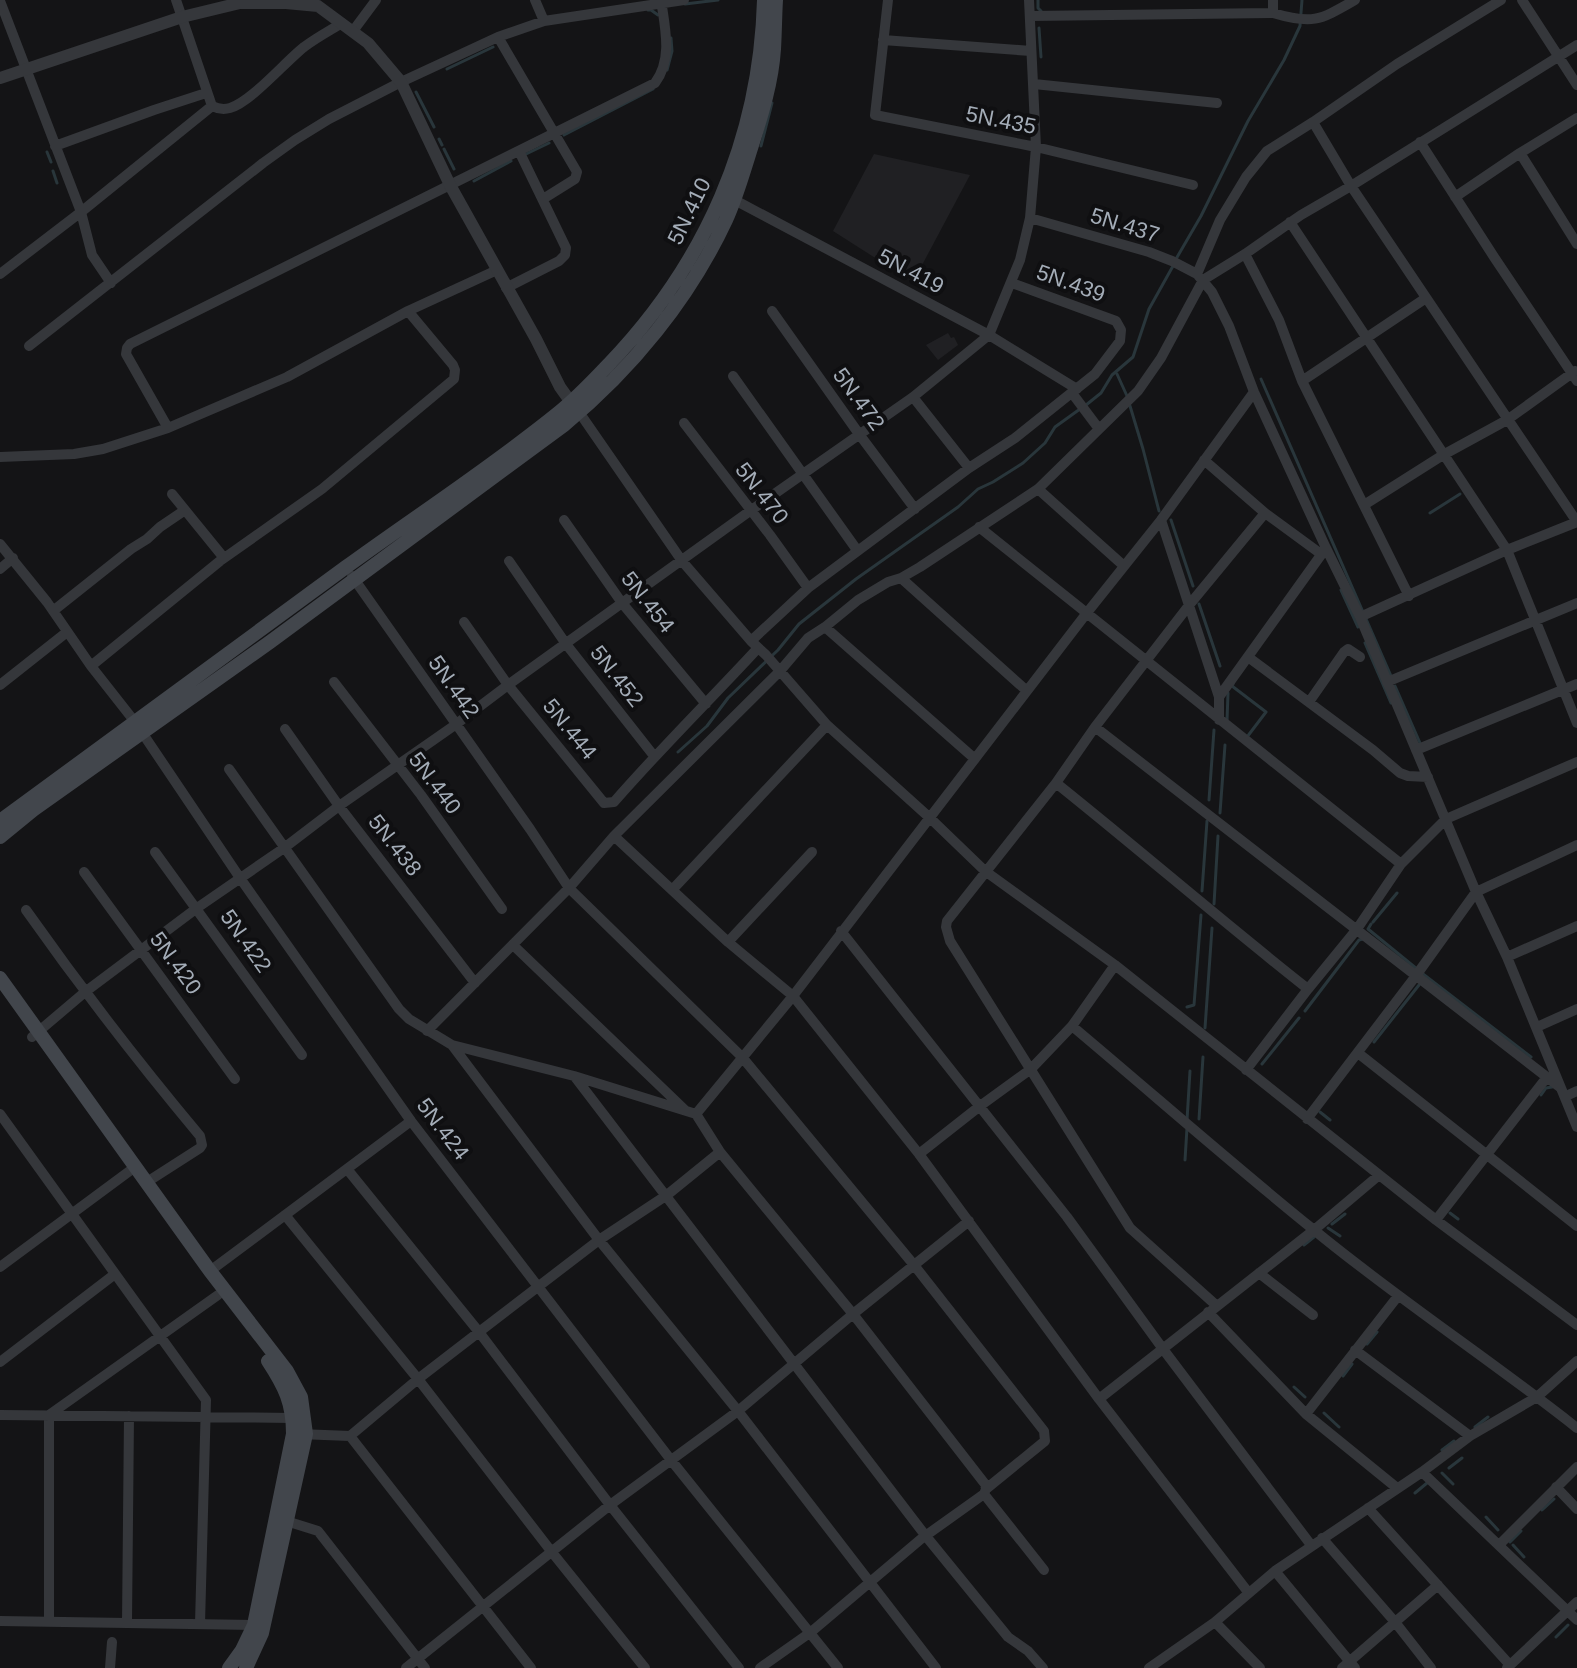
<svg xmlns="http://www.w3.org/2000/svg" width="1577" height="1668" font-family="Arial,sans-serif">
	<rect width="100%" height="100%" fill="#141416"/>
	<path fill="#202023" d="M874 154 970 175 913 282 833 231Z
		M948 333 951 338 954 337 958 345 938 360 926 345Z"/>
	<g fill="none" stroke-linecap="round" stroke-linejoin="round">
		<path stroke="#29363b" stroke-width="3" d="M1038 0V8L1041 11
			M685 4 718 0
			M648 10H651L658 15
			M1039 28 1041 57
			M447 69 493 47
			M667 70 672 51 671 38
			M416 92 434 127
			M564 135 653 89
			M439 139 442 145
			M761 146 772 103
			M444 149 454 169
			M47 152 51 162
			M524 155 549 143
			M53 171 57 183
			M474 181 511 161
			M1176 259 1201 216 1248 121 1284 60 1300 26 1302 0
			M1117 374 1127 396
			M1261 379 1391 676
			M1086 405 1101 393 1112 375 1133 357 1149 309 1173 266
			M1130 406 1143 449 1159 511
			M1430 513 1460 494
			M1171 520 1193 586
			M1341 590 1358 627
			M1199 604 1220 666
			M1365 643 1391 703
			M1233 684 1232 686 1266 712 1247 737
			M1395 686 1420 743
			M1227 721 1228 693
			M678 752 707 726 728 698 778 650 799 624 856 579 958 507 978 489 993 482 1023 463 1045 443 1055 427 1080 409
			M1209 800 1214 730
			M1220 813 1225 745
			M1202 891 1207 821
			M1214 904 1218 836
			M1373 922 1397 893
			M1371 924 1368 929 1417 969
			M1423 974 1531 1057
			M1187 1007 1194 1005 1201 915
			M1305 1011 1359 940 1363 939
			M1205 1028 1212 928
			M1374 1042 1419 985
			M1262 1064 1299 1018
			M1541 1095 1546 1088 1552 1087
			M1320 1112 1330 1120
			M1199 1119 1203 1057
			M1187 1120 1190 1071
			M1185 1160 1187 1128
			M1450 1213 1458 1219
			M1332 1224 1345 1214
			M1328 1228 1340 1236
			M1304 1245 1314 1237
			M1367 1344 1377 1332
			M1343 1376 1352 1364
			M1294 1387 1305 1397
			M1324 1413 1339 1427
			M1475 1427 1488 1417
			M1442 1450 1454 1441
			M1449 1468 1462 1458
			M1442 1473 1453 1484
			M1415 1493 1427 1483
			M1542 1510 1554 1499
			M1486 1517 1498 1530
			M1510 1542 1521 1531
			M1513 1545 1524 1557
			M1556 1637 1568 1625"/>
		<path stroke="#35373b" stroke-width="10" d="M535 0 544 21
			M888 0 875 115 1036 147 1193 185
			M1522 0 1577 85
			M0 1 81 212 92 255 111 283
			M1273 13V0
			M1030 16 1273 13C1313 25 1320 20 1355 0
			M353 31 376 0
			M498 37 577 172 575 179 543 199
			M883 40 1031 51
			M1034 84 1217 103
			M212 106C218 109 223 110 230 108 251 102 285 62 304 47 316 38 329 31 342 23
			M1313 122 1351 186 1577 522
			M1420 142 1494 257 1577 381
			M55 146 154 110 206 93
			M1520 153 1577 244
			M729 197 989 335 1077 389
			M1455 197 1520 153 1577 118
			M1030 218 1149 252 1172 261 1197 274 1212 292 1229 326 1254 392 1326 548 1360 617 1476 892 1507 957 1577 1127
			M1290 222 1507 550 1577 723
			M1245 254 1279 320 1302 381 1409 596
			M0 274 81 212 212 106 176 0
			M1197 274 1220 220 1246 177 1267 151 1313 122 1397 64 1501 0
			M506 288 559 261 565 255 566 248 519 151
			M772 311 859 434 915 509
			M29 346 263 163 295 140 329 119 401 82 498 37 544 21 684 0
			M733 376 857 550
			M1302 381 1426 298
			M1072 393 1099 429
			M913 397 969 468
			M579 412 682 561 751 641 766 655 827 725 930 818 985 871 1115 965 1436 1220 1577 1325
			M684 423 770 535 808 588
			M168 428 126 354 127 348 130 344 655 83C673 59 665 28 661 0
			M0 457 74 454 103 449 168 428 287 377 408 311 497 270
			M1204 460 1265 513 1190 604 1095 727 1056 783 947 921 946 927 950 941 1130 1228 1217 1306
			M1038 489 1124 566
			M172 494 224 558
			M1364 505 1443 455 1507 420 1575 371
			M1265 513 1321 554
			M564 520 622 603 706 704
			M1161 520 1219 697
			M979 527 1401 864
			M0 544 47 602 91 666 135 722 240 878 411 1121 671 1460 838 1668
			M509 561 566 644 654 756
			M0 569 13 558
			M352 576 530 829 569 888 742 1057 914 1265 1044 1431 1045 1441 986 1489 984 1494 921 1539 811 1632 760 1668
			M901 578 1027 691
			M53 611 131 549 147 539 160 527 185 510
			M1360 617 1507 550 1577 522
			M464 622 508 685 604 803 614 802C660 749 710 700 758 648
			M825 627 858 600 888 582 901 578 920 567 1038 489 1138 391 1161 358 1203 280 1245 254 1301 215 1351 186 1577 45
			M751 641 808 588 969 468 1015 438 1095 374 1120 341 1121 330 1116 321 1012 283
			M1248 657 1373 750 1400 773 1408 776 1428 777
			M91 666 220 561 322 489 454 379 455 370 453 365 408 311
			M334 682 421 795 502 909
			M1387 682 1577 603
			M0 685 67 632
			M1309 702 1344 652 1348 649 1360 657
			M1219 720V697L1326 548
			M1095 727 1561 1088
			M285 729 339 806 475 983
			M1416 750 1577 684
			M975 759 825 627 808 638 780 671 614 836 728 942 793 996 919 1154 1099 1399 1314 1230 1378 1176
			M229 769 399 1009 409 1019 452 1045 574 1076 696 1114 720 1152 853 1314 985 1484 986 1489
			M1056 783C1141 851 1223 922 1308 989
			M155 852 302 1055
			M84 872 235 1079
			M673 889 827 725
			M26 910C81 988 139 1063 200 1136L202 1145 200 1148 147 1182
			M841 931 1067 1217 1163 1349 1311 1545
			M728 942 812 852
			M513 945 685 1110
			M1507 957 1577 926
			M1072 1026C1153 1094 1232 1164 1314 1230 1399 1300 1491 1360 1577 1428
			M1537 1027 1577 1009
			M427 1031 569 888 614 836
			M32 1037 85 992 197 908 284 848 339 806 455 725 508 685 750 511 913 397 989 335 1020 260 1030 218 1036 147 1029 0
			M452 1045 599 1240 738 1411 936 1668
			M1358 1053 1577 1226
			M1246 1070 1308 989 1357 929 1401 864 1446 819 1577 762
			M575 1077 925 1535 1008 1637 1028 1651 1043 1668
			M1566 1096 1577 1091
			M0 1114 206 1400 200 1624
			M696 1114 793 996 1086 614 1161 520 1254 392
			M1307 1119 1415 977 1476 892 1577 845
			M919 1154 980 1106 1031 1069 1072 1026 1115 965
			M347 1169 479 1332 610 1505 739 1668
			M285 1215 418 1379 551 1551 645 1668
			M1436 1220 1547 1077
			M0 1267 135 1167
			M210 1271 411 1121
			M1259 1273 1313 1315
			M1208 1312 1306 1414 1397 1488
			M1355 1350 1470 1436
			M0 1362 115 1274
			M1099 1399 1248 1592
			M1306 1414 1398 1296
			M0 1415 293 1418
			M299 1434 350 1436 418 1379 479 1332 599 1240 667 1195 720 1152
			M350 1436 531 1668
			M1422 1472 1577 1620
			M1556 1487 1577 1509
			M984 1494 1044 1570
			M1368 1508 1510 1665
			M283 1520 318 1531 425 1668
			M1322 1538 1395 1622 1431 1668
			M1499 1545 1577 1467
			M1275 1571 1355 1668
			M0 1621 254 1625
			M49 1622V1415L218 1295
			M127 1623 129 1416
			M110 1668 112 1642
			M406 1668 610 1505 738 1411 853 1314 969 1221
			M1149 1668 1215 1622
			M1260 1668 1215 1622 1275 1571 1422 1472 1470 1436 1537 1397 1577 1361
			M1342 1668 1438 1585
			M1507 1668 1577 1602"/>
		<path stroke="#35373b" stroke-width="12" d="M0 78 182 17 240 3H286L318 6 368 43 401 82 450 185 536 339 560 387 575 408"/>
		<path stroke="#42464c" stroke-width="14" d="M0 821C115 736 230 651 346 567 416 516 489 469 557 414 576 399 592 382 609 364 705 264 760 140 764 0
			M0 837 33 810 270 642 564 425C631 370 689 299 726 220 737 196 744 170 752 145 762 114 772 81 774 49 775 33 775 16 776 0
			M0 978 210 1271 287 1371 301 1397 306 1434 262 1633 246 1668
			M229 1668 242 1650 254 1625 293 1434C293 1403 285 1387 268 1361"/>
	</g>
	<g text-anchor="middle" dominant-baseline="central" stroke-width="8" stroke-linejoin="round" paint-order="stroke">
		<g font-size="22" fill="#a4adb8" stroke="#0f0f11">
			<text transform="translate(1001 120) rotate(11)">5N.435</text>
			<text transform="translate(689 211) rotate(-64)">5N.410</text>
			<text transform="translate(1125 225) rotate(17)">5N.437</text>
			<text transform="translate(911 271) rotate(28)">5N.419</text>
			<text transform="translate(1071 283) rotate(20)">5N.439</text>
			<text transform="translate(859 399) rotate(54)">5N.472</text>
			<text transform="translate(762 493) rotate(52)">5N.470</text>
			<text transform="translate(648 602) rotate(52)">5N.454</text>
			<text transform="translate(617 676) rotate(52)">5N.452</text>
			<text transform="translate(454 687) rotate(55)">5N.442</text>
			<text transform="translate(570 729) rotate(51)">5N.444</text>
			<text transform="translate(435 783) rotate(53)">5N.440</text>
			<text transform="translate(395 845) rotate(52)">5N.438</text>
			<text transform="translate(246 941) rotate(55)">5N.422</text>
			<text transform="translate(176 963) rotate(54)">5N.420</text>
			<text transform="translate(443 1129) rotate(53)">5N.424</text>
		</g>
	</g>
</svg>
